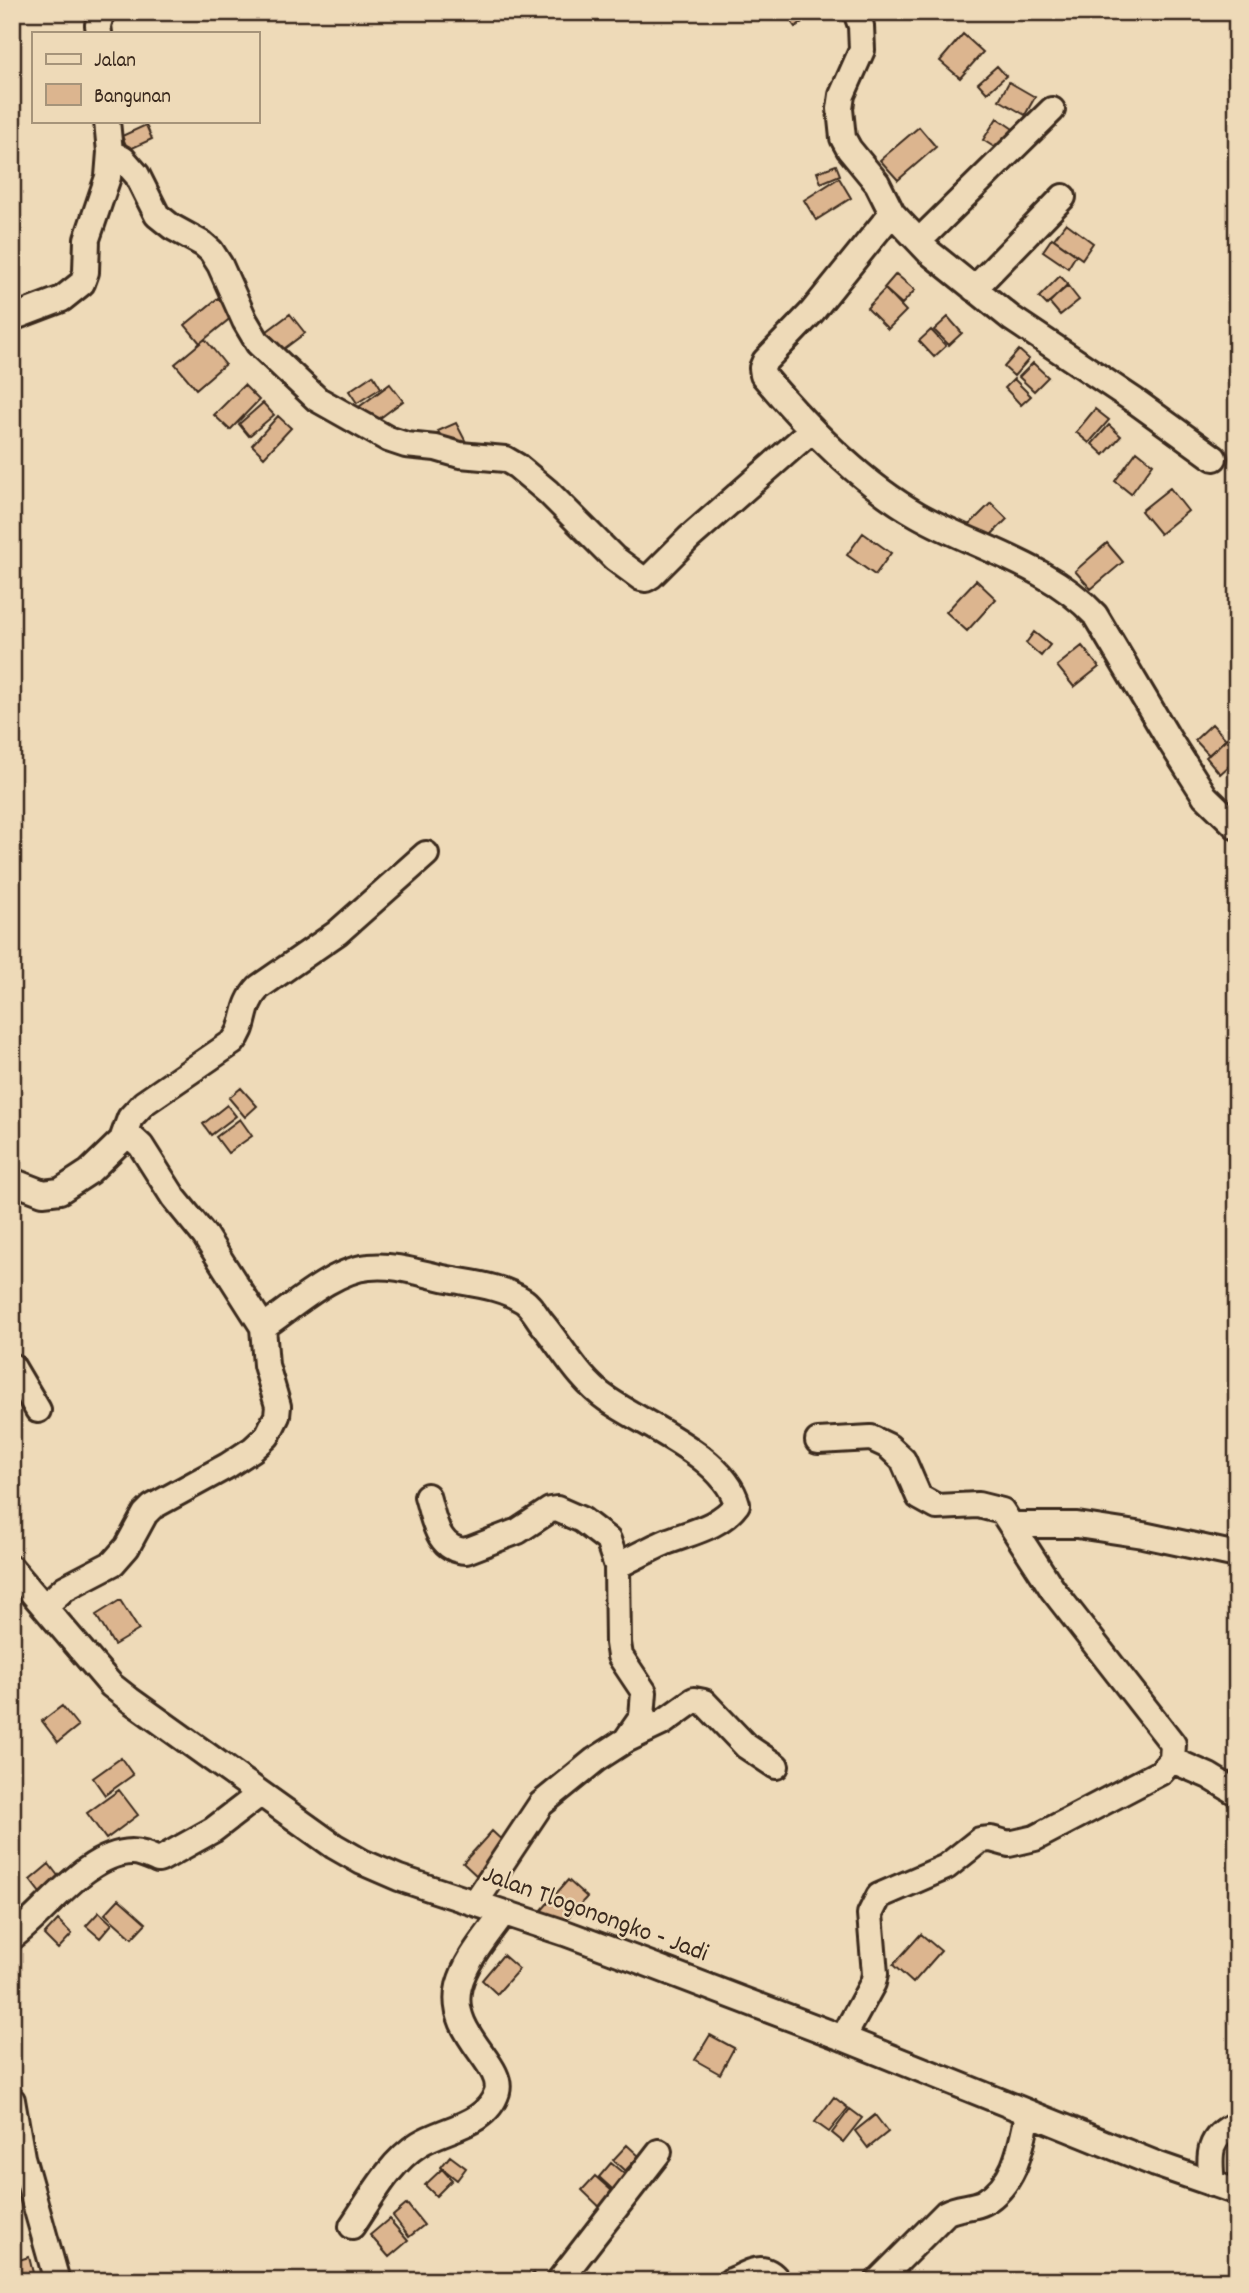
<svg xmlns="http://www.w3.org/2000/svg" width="1249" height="2293" font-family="Dekko,sans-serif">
	<rect width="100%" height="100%" fill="#eedab8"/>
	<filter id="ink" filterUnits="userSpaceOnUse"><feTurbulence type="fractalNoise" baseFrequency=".0143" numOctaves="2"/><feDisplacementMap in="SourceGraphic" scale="14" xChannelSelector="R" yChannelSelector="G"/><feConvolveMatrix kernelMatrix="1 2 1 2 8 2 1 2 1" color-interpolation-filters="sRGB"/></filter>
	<g filter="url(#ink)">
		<path fill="#dcb58f" stroke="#3b2a1e" stroke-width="2" d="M784 12H816L795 27Z
			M963 34 983 52 960 78 940 61Z
			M997 66 1006 76 987 93 978 83Z
			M1009 82 1035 97 1025 115 999 100Z
			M997 118 1019 133 1005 154 983 140Z
			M146 125 152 139 128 150 122 136Z
			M919 127 936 147 898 180 880 160Z
			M836 165 840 175 821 183 817 172Z
			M839 178 851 198 816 220 804 200Z
			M1066 223 1093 243 1082 259 1054 239Z
			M1052 238 1076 255 1068 268 1043 251Z
			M896 274 915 290 902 304 884 288Z
			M1060 276 1068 284 1047 305 1039 297Z
			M1068 286 1079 300 1060 315 1049 302Z
			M885 289 906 311 888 329 867 308Z
			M218 298 233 316 200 343 185 325Z
			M290 314 305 333 281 351 266 332Z
			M948 317 962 333 949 345 934 330Z
			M931 330 946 346 934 357 919 341Z
			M205 339 225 364 196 389 175 364Z
			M1019 350 1029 359 1014 376 1004 367Z
			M1033 363 1048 377 1034 391 1019 377Z
			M373 375 381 388 357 403 349 391Z
			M1014 379 1031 396 1021 405 1005 388Z
			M390 384 403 401 372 424 359 407Z
			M244 385 259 400 230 430 214 415Z
			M263 403 274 415 249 436 239 424Z
			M1095 409 1109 420 1089 443 1076 432Z
			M278 416 291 428 264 457 252 445Z
			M456 423 468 446 450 455 438 431Z
			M1109 425 1121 436 1104 455 1092 444Z
			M1137 451 1153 464 1131 494 1115 481Z
			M1170 488 1188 511 1160 534 1141 511Z
			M991 503 1007 519 983 543 967 527Z
			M863 533 891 553 875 575 847 555Z
			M1107 543 1123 562 1091 589 1075 571Z
			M976 580 996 599 967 631 946 612Z
			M1034 632 1050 645 1041 656 1026 643Z
			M1082 646 1099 667 1074 687 1057 666Z
			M1212 724 1226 739 1209 755 1195 740Z
			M1234 732 1237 735V759L1220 774 1206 757Z
			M241 1088 257 1106 245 1117 229 1098Z
			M227 1105 236 1116 211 1135 203 1124Z
			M240 1119 252 1136 228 1153 216 1137Z
			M120 1600 139 1630 114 1645 96 1615Z
			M62 1706 78 1726 58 1742 42 1721Z
			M121 1758 133 1775 105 1795 93 1778Z
			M119 1790 138 1815 106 1839 87 1813Z
			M492 1831 507 1845 478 1877 463 1863Z
			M49 1864 59 1877 40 1893 30 1880Z
			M568 1880 587 1897 559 1927 541 1911Z
			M119 1899 146 1923 132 1938 105 1914Z
			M99 1912 112 1924 100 1938 86 1926Z
			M58 1920 72 1934 58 1949 44 1935Z
			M921 1934 941 1951 913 1983 893 1965Z
			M503 1955 519 1969 497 1994 482 1980Z
			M710 2035 734 2048 720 2074 695 2060Z
			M834 2097 848 2108 829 2132 815 2122Z
			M850 2109 862 2118 843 2142 832 2133Z
			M875 2115 888 2132 868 2148 855 2131Z
			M627 2145 639 2156 625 2171 613 2160Z
			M450 2156 466 2168 457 2180 441 2167Z
			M611 2163 634 2182 621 2197 599 2177Z
			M442 2169 452 2180 436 2196 425 2185Z
			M595 2176 621 2199 607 2214 582 2190Z
			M407 2204 424 2225 409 2237 393 2216Z
			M389 2219 408 2241 389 2257 370 2235Z
			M29 2257 33 2273 12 2279V2262Z
			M534 2273 538 2281H519Z
			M30 2274 33 2281H16Z"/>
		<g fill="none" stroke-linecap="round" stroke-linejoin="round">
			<g stroke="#3b2a1e" stroke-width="30">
				<path id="minor" d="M856 12 861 26 862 50 842 95 840 109 843 138 849 149 877 183 892 213 812 312 765 361 762 368 763 375C805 425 861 483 918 515 976 548 1049 565 1095 615L1168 738 1205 796 1237 827
					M99 33 98 25 102 12
					M110 152 123 159 137 175 157 215 172 227 203 244 211 251 220 265 245 321 258 343 317 399 388 439 406 445 436 448 460 455 505 459 517 466 548 492 614 558 641 578 646 579 651 576 689 538 812 430
					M892 213 929 252 1011 318 1138 403 1214 458
					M919 241 1052 110
					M974 289 1063 197
					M12 318 62 299 82 283 86 272 87 239 108 177 110 152 107 121
					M12 1181 43 1193 60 1191 89 1172 122 1140 130 1118 144 1103 233 1042C248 1025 240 1007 259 987L337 933 426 854
					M263 1327C293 1307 333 1270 369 1267 396 1264 422 1274 448 1279 474 1284 501 1286 524 1301 531 1306 536 1315 541 1322 562 1347 579 1380 607 1399 644 1425 725 1457 737 1504 720 1527 692 1532 666 1542 650 1549 633 1558 617 1566
					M12 1366 38 1410
					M818 1441 871 1438 888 1446 903 1460 919 1497 937 1507 978 1505 1002 1511 1053 1590 1173 1744 1172 1760 1161 1772 1035 1838 1009 1844 991 1839 980 1840 946 1867 879 1896 870 1914 875 1974 873 1983 843 2038
					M427 1496C434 1519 437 1550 466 1551L518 1531 550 1510 557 1509 582 1520 608 1540 617 1566 618 1643 620 1656 644 1692 642 1717 626 1740
					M1011 1525H1077L1143 1535 1237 1555
					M12 1569 111 1685 130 1700 334 1846 362 1862 399 1878 565 1933 646 1963 843 2038 1156 2164 1237 2192
					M45 1606 65 1588 113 1563 127 1547 145 1514 152 1507 227 1466 253 1449 267 1436 277 1416 278 1406 266 1365 263 1327 205 1236 174 1198 141 1146 126 1132
					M1172 1760 1209 1776 1237 1793
					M475 1903 541 1804 595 1760 626 1740 662 1723 694 1700 704 1702 746 1746 776 1766
					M12 1937C47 1912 85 1853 132 1852 141 1852 149 1856 158 1860L161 1859 213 1830 260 1794
					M12 2100 22 2157 57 2281
					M1212 2184C1209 2154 1207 2137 1237 2124
					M352 2226C371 2198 390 2162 419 2144 444 2128 486 2126 497 2092 505 2064 447 2034 459 1986 466 1959 488 1935 503 1913
					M559 2281 659 2152
					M731 2281C751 2273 763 2261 778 2281
					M878 2281 946 2213C958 2206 973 2208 984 2202 1016 2183 1021 2147 1028 2114"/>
			</g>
			<use href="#minor" stroke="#eedab8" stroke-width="24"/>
		</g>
	</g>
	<g text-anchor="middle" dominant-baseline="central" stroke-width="5" stroke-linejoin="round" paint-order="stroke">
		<g font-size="26" fill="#3b2a1e" stroke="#eedab8">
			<text transform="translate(595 1915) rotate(20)">Jalan Tlogonongko - Jadi</text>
		</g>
	</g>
	<rect width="1249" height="2293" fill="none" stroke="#eedab8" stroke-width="42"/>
	<rect x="21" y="21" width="1207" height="2251" fill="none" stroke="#3b2a1e" stroke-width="2.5" filter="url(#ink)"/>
	<rect x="32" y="32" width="228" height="91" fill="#eedab8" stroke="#a6947a" stroke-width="2"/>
	<rect x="46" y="54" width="35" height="10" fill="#eedab8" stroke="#a6947a" stroke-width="2"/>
	<text x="94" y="66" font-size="21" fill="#3b2a1e">Jalan</text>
	<rect x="46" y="84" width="35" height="21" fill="#dcb58f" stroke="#a6947a" stroke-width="2"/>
	<text x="94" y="102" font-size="21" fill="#3b2a1e">Bangunan</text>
</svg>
